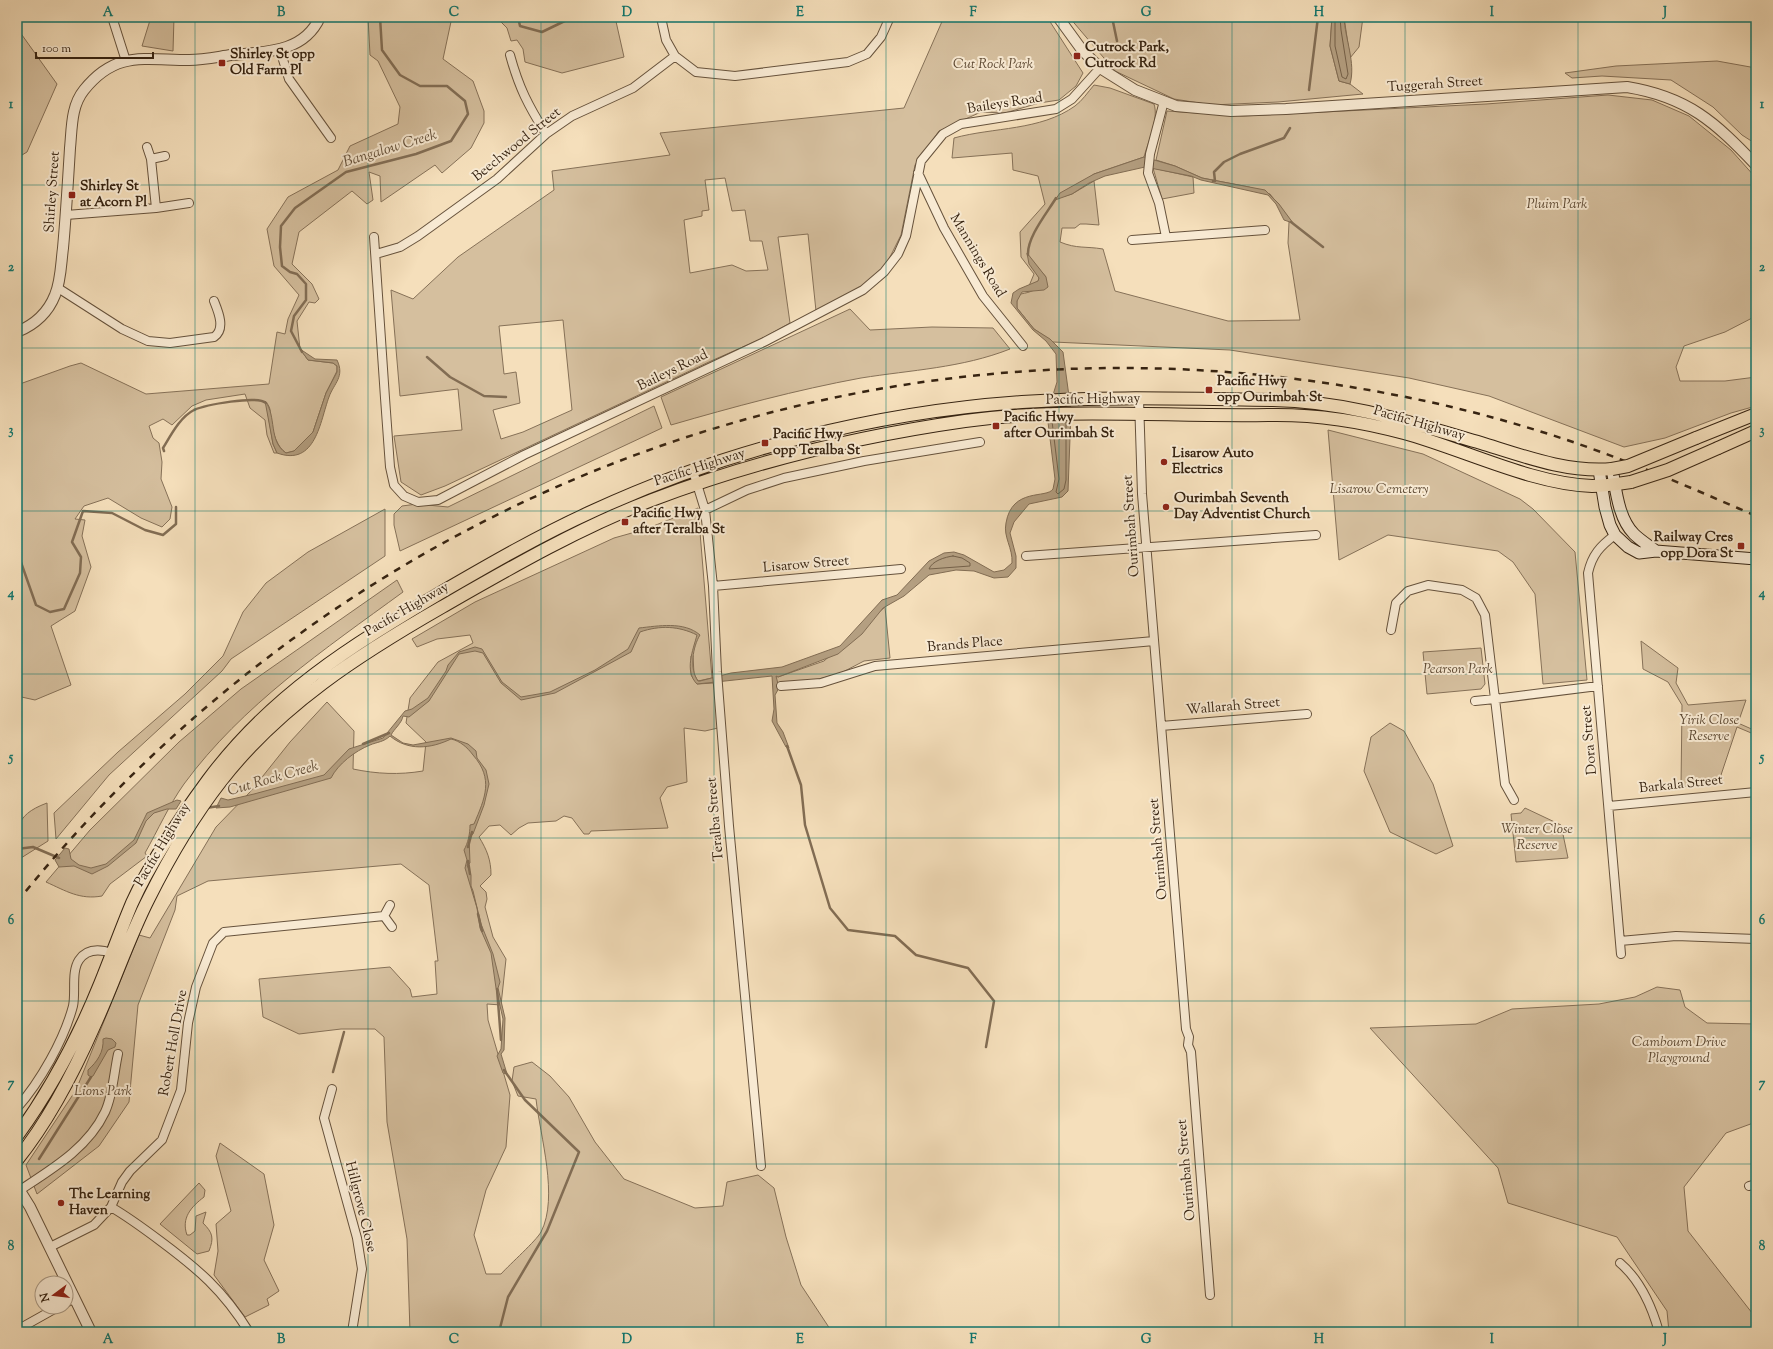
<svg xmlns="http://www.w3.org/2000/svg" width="1773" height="1349" font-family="'Sorts Mill Goudy',serif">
	<rect width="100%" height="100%" fill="#f5dfbb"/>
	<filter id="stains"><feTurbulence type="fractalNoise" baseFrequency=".005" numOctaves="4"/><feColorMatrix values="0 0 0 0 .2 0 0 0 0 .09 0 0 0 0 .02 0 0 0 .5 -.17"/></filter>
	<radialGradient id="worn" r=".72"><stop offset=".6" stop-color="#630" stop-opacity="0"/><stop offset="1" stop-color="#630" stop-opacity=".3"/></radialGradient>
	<path fill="#d5bf9e" stroke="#867158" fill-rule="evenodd" d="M151 17H174L173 51 142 46Z
		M368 17H452L443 59 473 81 484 111V123L471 148 442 173 435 165 381 202 380 176 369 172 373 200 367 204 352 191 299 232 292 264 312 284 319 299 315 303 309 302 297 321 300 349 308 360 333 363 337 366V371L326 393 313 432 294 451 286 453C277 447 273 433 271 422 270 414 272 409 266 402L273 444 277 453H274L267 435 265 420 250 408 245 394 206 400 192 406 172 425 163 419 149 426 153 438 159 443 162 462 161 479 172 507 170 519 162 527 141 518 108 498 84 506 75 519 85 520 82 536 91 567 75 611 51 626 71 685 35 700 17 696V385L70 366 81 363 146 394 269 384 277 332 285 334 288 319 299 295 274 266 267 229 288 197 338 170 350 146 398 124 400 107 378 61 370 55Z
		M496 17H615L624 57 562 73 525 62 523 49 517 40 511 41 507 28Z
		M944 17H1047L1083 73 1076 86 1059 100 1039 103 1005 113 981 112 939 131 915 165 901 235 885 267 863 286 816 311 808 234 778 237 790 323 761 339 711 361 445 486 421 495 401 482 394 436 462 430 458 389 400 396 391 290 413 299 458 257 554 190 552 171 670 155 660 133 904 108ZM725 178 732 211 745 210 750 241H762L768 270 746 271 732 265 690 273 684 220 702 216V211L709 210 705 180ZM563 320 572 410 523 432 501 439 493 410 520 403 516 372 504 374 499 326Z
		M1069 17H1332L1330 46 1339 81 1350 84 1363 94 1278 102 1212 105 1174 99 1115 71Z
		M1344 17H1363L1359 47 1350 58Z
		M17 28 57 84 27 152 17 158Z
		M1717 61 1756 68V144L1742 135 1713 107 1671 80 1602 76 1572 78 1565 73 1616 66Z
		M1094 85 1110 88 1154 104C1159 119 1148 142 1144 157L1094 174 1065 196 1072 194 1094 181 1099 225 1086 224H1080L1075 228H1062L1060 242C1077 249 1085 246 1103 249L1115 291 1228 321 1300 320 1288 243 1289 222H1292L1270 194 1249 187 1202 178 1175 166 1156 160 1167 111 1243 116 1486 104 1608 95 1652 100 1689 116 1731 150 1756 178V316L1725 332 1684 346 1676 367 1680 381H1725L1756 377V406L1731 413 1665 438 1624 447 1489 396 1409 378 1230 350 1053 342 1034 329 1017 308C1016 290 1020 296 1032 291 1037 289 1042 281 1046 277L1030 258 1039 278 1038 282 1029 286 1034 274 1021 257 1020 232 1045 204 1038 176 1013 170 1012 153 952 158 954 138C994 127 1040 131 1075 106 1082 101 1088 92 1094 85Z
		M1153 168 1193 177 1194 193 1162 199Z
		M850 309 870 330 932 327 993 328 1010 349C962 368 911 370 861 378 796 390 733 407 671 425L661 397Z
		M654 406 662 428 400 551 394 525V514L402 506 417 504 448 507Z
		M1328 430 1423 454 1520 499 1533 509 1575 552 1587 680 1543 684 1535 594 1513 562 1498 551 1388 535 1339 560Z
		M698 508 712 678 698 681 694 674 693 656H691V675L697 684 714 683 718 728 705 731 684 728 687 782 667 787 660 798 668 828 591 831 589 834H584L572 818 564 816 556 821 528 823 519 828 511 835 500 825 489 826 479 837C487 850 491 860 491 875L480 886 486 892 487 899 485 907 493 937 506 959 501 1005 487 1004 488 1020 510 1095 506 1147 486 1190 474 1235 486 1274H501C510 1264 536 1241 541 1232 559 1197 540 1136 536 1099L518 1096 512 1081 514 1067 532 1062 550 1076 569 1097 595 1142 624 1179 695 1208 723 1206 727 1182 758 1175 774 1188 786 1237 801 1285 832 1332H410L407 1239 387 1122 384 1037 375 1029H341L299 1034 263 1017 259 979 390 967 410 989 412 997 437 994 435 961H438L429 885 401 864 208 881 177 896 175 910 138 1005 129 1102 99 1146 37 1194 26 1165 76 1090 139 935 150 938 216 827 251 791 290 742 327 702 354 731 353 769C377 774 399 775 423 771L426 742 406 723 410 698 438 662 473 643 470 635 437 639 417 647 412 639 475 602 614 538 646 529Z
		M385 509V556L231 659 222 671 109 775 56 839 54 813 118 752 185 694 223 656 243 612 266 583 308 552Z
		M397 580 403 592C325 649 242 705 184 784 169 805 158 830 145 853L147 856 110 884 102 896C80 900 66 891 46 882L90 830 179 742 241 689Z
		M885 607 890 658 864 661 841 673 819 679 774 686V674L778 677 824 661Z
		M1641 641 1678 668 1676 683 1688 705 1746 700 1738 723 1756 731V735L1737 727 1718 784 1681 787 1682 705 1668 682 1643 669Z
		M1481 648 1485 684 1481 689 1427 694 1423 652Z
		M1390 723 1404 731 1433 784 1453 846 1436 854 1390 832 1364 771 1371 737Z
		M47 803 48 841 21 858 17 863C17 831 12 816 47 803Z
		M1525 808 1561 825 1568 858 1516 862 1511 814 1521 813Z
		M1657 987 1680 990 1685 1007 1707 1023 1756 1024V1103L1754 1104 1756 1122 1726 1133 1684 1187 1688 1231 1756 1318V1332H1669L1667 1311 1617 1237 1508 1203 1498 1168 1370 1028 1476 1024 1512 1009 1599 1004 1635 997Z
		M220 1143 264 1174 274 1225 264 1260 279 1291 267 1299 269 1305 245 1317 214 1275 218 1251 216 1224 231 1211 216 1156Z
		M199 1183 205 1190 204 1197C191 1207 181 1218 187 1235H190L195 1231 196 1216 206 1212 203 1223C213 1233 214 1238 209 1251L197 1254 160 1224Z"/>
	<path fill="#b49f81" stroke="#826d54" d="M1332 17H1344C1345 39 1356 63 1350 84L1339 81 1330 46Z
		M1144 157 1175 166 1202 178 1265 190 1279 204 1293 223 1284 220 1276 204 1268 195 1201 180 1191 176 1145 167 1105 176 1089 183 1072 194 1055 200 1060 193 1094 174Z
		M1027 253 1046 277 1048 287 1044 290 1022 292 1017 301V308L1034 329 1050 339 1063 352 1071 411 1068 491 1062 497 1029 504 1014 522 1010 533 1016 556V568L1008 577 994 578 974 571 956 570 929 575 904 596 883 608 862 634 838 654 778 677 776 676 779 688 775 695 777 723 783 732 789 748 786 747 772 721 774 709 772 676 697 684C684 671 693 650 697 635 679 626 660 625 640 632L631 652 555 693 521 700 501 683 483 653 475 651 459 654 429 701 409 717 403 716C402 723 394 729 391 735L403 743 413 745 451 738 468 744 476 751 477 758 486 770 489 784 484 805 473 834 469 837 470 863 467 865 471 875V886L473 891 481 924 493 954 500 982 498 988 505 1018 504 1050 501 1054 507 1074 503 1073 497 1056 501 1049 503 1019 496 988 491 953 480 928 477 908 465 868 467 860 464 850C468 843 470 834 470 825L474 824C485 798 494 779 473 755 467 747 460 741 451 739 430 749 408 751 390 736 384 742 377 742 370 745 355 751 338 764 331 778L230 807 216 808 221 798 228 800 254 794 324 775 349 749 383 738 405 711 412 709 428 698 446 671 448 665 459 652 475 647 482 649 502 682 521 697 550 692 595 670 628 649 639 628C658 626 684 621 700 635 693 646 689 669 698 681H700L731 673 782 667 840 646 882 600 897 595 929 561 944 553 954 552 964 555 994 572 1004 570 1012 563C1013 548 1003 537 1006 523 1012 487 1047 499 1053 489 1054 486 1054 482 1055 479L1047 414 1057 382 1056 354 1046 341 1033 330 1011 303 1013 293 1019 289 1038 281 1039 278 1029 264Z
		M300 349 315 359 337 360C345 377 334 383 329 397 320 421 316 467 277 453L273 444 265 401C277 416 268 441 286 453L294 451 313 432 326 393 337 372V366L333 363 308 360Z
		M177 800 181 801 176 809H167L154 813 146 821 136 843 108 866 92 874 74 866 59 867 55 860 65 848 69 849 71 859 79 865 91 868 106 864 134 840 147 813Z
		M106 1038 112 1039 116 1043 115 1047 108 1050 93 1076 91 1077 88 1075V1070C97 1062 104 1052 103 1039Z"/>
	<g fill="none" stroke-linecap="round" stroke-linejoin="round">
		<path stroke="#756149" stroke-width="1" d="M1335 17V46L1342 77 1346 79 1348 74 1341 30 1340 17
			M1052 421 1059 479 1056 492 1058 494 1064 489 1066 480V421
			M953 556 962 558 970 563V566L929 569C932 561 945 557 953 556Z"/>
		<path stroke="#826d54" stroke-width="2.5" d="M518 17 520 26 542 32 573 17
			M1112 17 1117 41
			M1309 90 1318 17
			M1213 181H1215L1214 172 1224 162 1240 154 1284 138 1290 128
			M1291 222 1323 247
			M1028 255C1027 237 1047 213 1056 198
			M302 352 291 331 294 316 306 300V284L297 274 290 272 282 266 280 247 281 226 295 208 346 172 416 154 451 141 468 114 465 101 447 86H420L400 75 382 50 380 17
			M427 357 450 377 484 396 506 397
			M164 451 163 448C171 435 180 417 194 410 205 405 257 395 266 403
			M17 551 36 605 50 612 64 609 80 573 81 557 72 542 83 511 112 513 145 530 163 535 176 524V507
			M363 744 389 733
			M787 746 801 785 805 825 830 908 848 930 895 936 916 955 968 968 994 1001 986 1047
			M206 808 219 806
			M468 847 472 832
			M17 849 33 847 59 858
			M468 861 470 874
			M478 914 482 931
			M497 989 501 1040
			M333 1072 344 1032
			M39 1159 91 1077
			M499 1332 508 1297 547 1231 579 1152 525 1100 504 1070"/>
		<g stroke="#66523c" stroke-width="10">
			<path id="minor" d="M112 17 126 61
				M663 17 662 22 666 40 675 56 696 72 735 76 848 62 867 54 881 37 890 17
				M280 50 289 79 331 138
				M510 55C519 88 528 105 546 134
				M1164 101 1150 154 1148 173 1159 203 1166 237
				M147 147 151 159 156 208
				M151 159 165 156
				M918 173 944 228 983 296 1023 346
				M66 215 156 208 189 203
				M374 237 385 398 390 467 394 485 404 496 418 502 438 500 524 455 764 342 863 290 884 272 898 254 906 236 921 161 943 134 961 124 1056 109 1072 99 1100 68
				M1132 240 1265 230
				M376 254 400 247 418 236 497 179 546 134 572 116 633 88 675 56
				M58 288 122 329 148 341 170 343 214 337C226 329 218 311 214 301
				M1139 399 1142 494 1186 1029 1189 1037 1188 1045 1191 1052 1210 1295
				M693 471 705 510 713 586 717 672 729 826 761 1166
				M705 510 747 490 784 478 864 461 980 442
				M1615 535C1600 546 1592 555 1588 573L1621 954
				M1026 556 1316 535
				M713 586 901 569
				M1391 630 1396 603 1408 591 1428 585 1462 590 1476 598 1485 615 1495 699 1598 686
				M781 686 821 683 875 666 1154 641
				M1475 701 1495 699 1505 784 1514 800
				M1161 726 1307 714
				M1609 806 1756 792
				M390 905 384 916 392 927
				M1620 941 1676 936 1756 939
				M332 1089 324 1118 357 1238 362 1269 352 1332
				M17 1108C40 1082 64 1040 73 1006 76 992 71 972 79 960 87 948 100 949 112 953
				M1749 1186 1756 1184
				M20 1190C52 1169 88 1148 105 1112 113 1095 114 1072 118 1054
				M111 1207C128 1217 143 1228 159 1240 198 1269 223 1290 249 1332
				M50 1247 94 1225 111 1207 122 1182 130 1171 162 1140 181 1090 188 1023 196 987 213 943 224 932 384 916
				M1620 1263C1640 1280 1652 1307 1659 1332
				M66 1303 75 1298
				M17 1330 58 1307"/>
		</g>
		<g stroke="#66523c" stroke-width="12">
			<path id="tertiary" d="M1058 17 1082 50 1100 68 1135 90 1176 106 1231 111 1286 109 1627 87C1688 97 1715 122 1756 165
				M17 332C34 325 48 313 55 295 61 281 61 263 63 248 66 215 68 181 70 148 72 128 71 106 84 90 116 50 145 60 189 60 203 60 217 57 231 55 265 52 304 53 320 17
				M17 1186 30 1207 91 1332"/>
		</g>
		<g stroke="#362311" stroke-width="13">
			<path id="secondary" d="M1612 469C1616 489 1618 518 1634 534 1640 540 1648 545 1656 551
				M1599 470 1605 507 1610 525 1615 535 1628 547 1639 553 1656 551 1756 559"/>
		</g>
		<g stroke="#362311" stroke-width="14">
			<path id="primary" d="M1696 438 1756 414
				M1718 448 1756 431
				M17 1136C51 1089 78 1038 100 984 111 957 121 929 132 903 152 859 180 818 208 780 271 695 351 646 440 593 490 564 540 535 593 511 725 450 877 412 1022 402 1105 396 1190 399 1273 400 1345 401 1412 423 1481 443 1523 456 1568 473 1612 469
				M17 1160C50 1119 74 1072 95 1024 114 983 128 939 149 898 169 858 193 817 221 781 280 705 360 654 442 607 510 568 579 528 652 500 752 462 859 436 965 421 1065 407 1168 417 1268 415 1314 414 1360 421 1404 433 1463 449 1532 484 1592 486 1605 486 1618 484 1631 482"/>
		</g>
		<use href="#minor" stroke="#f8ead3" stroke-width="8"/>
		<use href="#tertiary" stroke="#f8ead3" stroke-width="10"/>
		<use href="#secondary" stroke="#f8ead3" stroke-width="11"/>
		<use href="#primary" stroke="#f5dfbb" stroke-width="12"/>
		<path stroke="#362311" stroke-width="2.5" stroke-dasharray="7 7" stroke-linecap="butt" d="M17 902C348 491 870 293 1390 394 1450 405 1510 421 1567 440 1632 462 1694 489 1756 516"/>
		<g stroke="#362311" stroke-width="14" stroke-linecap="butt">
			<path id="primary-bridge" d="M1612 469 1628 466 1696 438
				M1631 482 1668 470 1718 448"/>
		</g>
		<use href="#primary-bridge" stroke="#f5dfbb" stroke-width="12"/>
	</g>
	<path fill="none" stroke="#0f766e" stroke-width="1" stroke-opacity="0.55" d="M195 17V1332M368 17V1332M541 17V1332M714 17V1332M886 17V1332M1059 17V1332M1232 17V1332M1405 17V1332M1578 17V1332M17 185H1756M17 348H1756M17 511H1756M17 674H1756M17 838H1756M17 1001H1756M17 1164H1756"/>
	<g fill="#8f2418" stroke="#f8ead3" stroke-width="1.5">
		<rect x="1073" y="52" width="8" height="8" rx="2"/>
		<rect x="218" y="59" width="8" height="8" rx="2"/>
		<rect x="68" y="191" width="8" height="8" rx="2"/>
		<rect x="1205" y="386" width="8" height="8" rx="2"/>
		<rect x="992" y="422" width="8" height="8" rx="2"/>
		<rect x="761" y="439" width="8" height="8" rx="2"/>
		<circle cx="1164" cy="462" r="4"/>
		<circle cx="1166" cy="507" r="4"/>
		<rect x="621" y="518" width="8" height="8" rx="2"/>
		<rect x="1737" y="542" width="8" height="8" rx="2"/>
		<circle cx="61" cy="1203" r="4"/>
	</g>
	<g text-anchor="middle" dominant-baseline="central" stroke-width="4" stroke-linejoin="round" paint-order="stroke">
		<g font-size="14" font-weight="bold" fill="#362311" stroke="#f8ead3" text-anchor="start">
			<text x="1085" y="48">Cutrock Park,<tspan x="1085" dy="16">Cutrock Rd</tspan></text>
			<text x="230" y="55">Shirley St opp<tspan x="230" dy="16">Old Farm Pl</tspan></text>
			<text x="80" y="187">Shirley St<tspan x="80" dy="16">at Acorn Pl</tspan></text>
			<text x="1217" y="382">Pacific Hwy<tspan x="1217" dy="16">opp Ourimbah St</tspan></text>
			<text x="1004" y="418">Pacific Hwy<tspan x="1004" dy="16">after Ourimbah St</tspan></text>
			<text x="773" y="435">Pacific Hwy<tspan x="773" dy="16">opp Teralba St</tspan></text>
			<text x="1172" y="454">Lisarow Auto<tspan x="1172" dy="16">Electrics</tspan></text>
			<text x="1174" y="499">Ourimbah Seventh<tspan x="1174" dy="16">Day Adventist Church</tspan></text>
			<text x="633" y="514">Pacific Hwy<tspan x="633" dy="16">after Teralba St</tspan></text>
			<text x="1733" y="538" text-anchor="end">Railway Cres<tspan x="1733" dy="16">opp Dora St</tspan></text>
			<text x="69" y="1195">The Learning<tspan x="69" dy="16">Haven</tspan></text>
		</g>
		<g font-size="14" font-style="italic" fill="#5e4a34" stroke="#f8ead3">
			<text x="993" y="65">Cut Rock Park</text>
			<text x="1557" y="205">Pluim Park</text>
			<text x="1379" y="490">Lisarow Cemetery</text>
			<text x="1458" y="670">Pearson Park</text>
			<text x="1709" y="721">Yirik Close<tspan x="1709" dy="16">Reserve</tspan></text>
			<text x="1537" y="830">Winter Close<tspan x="1537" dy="16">Reserve</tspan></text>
			<text x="1679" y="1043">Cambourn Drive<tspan x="1679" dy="16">Playground</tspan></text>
			<text x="103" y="1092">Lions Park</text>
		</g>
		<g font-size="14" fill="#362311" stroke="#f8ead3">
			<text transform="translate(1435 85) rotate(-4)">Tuggerah Street</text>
			<text transform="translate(1005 104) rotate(-9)">Baileys Road</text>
			<text transform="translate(517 145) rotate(-39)">Beechwood Street</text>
			<text transform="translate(53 192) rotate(-86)">Shirley Street</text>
			<text transform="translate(977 256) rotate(59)">Mannings Road</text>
			<text transform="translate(673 371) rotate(-26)">Baileys Road</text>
			<text transform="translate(1093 400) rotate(-1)">Pacific Highway</text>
			<text transform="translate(1419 424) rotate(16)">Pacific Highway</text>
			<text transform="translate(700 468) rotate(-18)">Pacific Highway</text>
			<text transform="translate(1132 526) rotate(-94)">Ourimbah Street</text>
			<text transform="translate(806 565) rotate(-5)">Lisarow Street</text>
			<text transform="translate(407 610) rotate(-30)">Pacific Highway</text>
			<text transform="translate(965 645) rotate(-5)">Brands Place</text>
			<text transform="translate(1233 707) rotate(-5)">Wallarah Street</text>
			<text transform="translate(1590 740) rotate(-95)">Dora Street</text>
			<text transform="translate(1681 785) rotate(-6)">Barkala Street</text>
			<text transform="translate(716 819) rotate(-95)">Teralba Street</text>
			<text transform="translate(163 845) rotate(-59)">Pacific Highway</text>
			<text transform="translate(1159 849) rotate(-95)">Ourimbah Street</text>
			<text transform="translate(174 1043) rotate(-80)">Robert Holl Drive</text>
			<text transform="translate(1187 1170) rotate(-95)">Ourimbah Street</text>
			<text transform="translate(360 1207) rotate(76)">Hillgrove Close</text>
		</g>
		<g font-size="15" font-style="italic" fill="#624e38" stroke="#f8ead3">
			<text transform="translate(390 149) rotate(-17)">Bangalow Creek</text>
			<text transform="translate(273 779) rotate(-16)">Cut Rock Creek</text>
		</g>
	</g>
	<rect width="1773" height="1349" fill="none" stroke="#f5dfbb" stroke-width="44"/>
	<g transform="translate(54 1295) rotate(255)"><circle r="19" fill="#f8ead3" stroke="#aa9a85"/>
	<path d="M0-3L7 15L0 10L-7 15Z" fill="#8f2418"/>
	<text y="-6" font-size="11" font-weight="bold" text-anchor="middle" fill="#362311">N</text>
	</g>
	<path d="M36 52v6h117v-6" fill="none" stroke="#362311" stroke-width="2"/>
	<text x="42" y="52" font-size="12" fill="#362311" stroke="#f8ead3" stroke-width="3" paint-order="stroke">100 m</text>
	<rect x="22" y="22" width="1729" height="1305" fill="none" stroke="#0f766e" stroke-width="1.5"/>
	<g font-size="13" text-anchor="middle" font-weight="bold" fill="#0f766e">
		<text x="108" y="16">A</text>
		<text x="281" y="16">B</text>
		<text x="454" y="16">C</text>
		<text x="627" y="16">D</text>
		<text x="800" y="16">E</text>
		<text x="973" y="16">F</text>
		<text x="1146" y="16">G</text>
		<text x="1319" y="16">H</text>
		<text x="1492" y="16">I</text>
		<text x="1665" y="16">J</text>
		<text x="11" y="108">1</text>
		<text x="1762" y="108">1</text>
		<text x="11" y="271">2</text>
		<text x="1762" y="271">2</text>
		<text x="11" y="434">3</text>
		<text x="1762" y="434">3</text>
		<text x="11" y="597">4</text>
		<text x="1762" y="597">4</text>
		<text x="11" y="761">5</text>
		<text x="1762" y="761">5</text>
		<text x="11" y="924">6</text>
		<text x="1762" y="924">6</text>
		<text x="11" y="1087">7</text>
		<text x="1762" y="1087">7</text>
		<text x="11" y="1250">8</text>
		<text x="1762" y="1250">8</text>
		<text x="108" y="1343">A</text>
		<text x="281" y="1343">B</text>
		<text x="454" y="1343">C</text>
		<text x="627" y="1343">D</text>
		<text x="800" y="1343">E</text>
		<text x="973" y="1343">F</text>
		<text x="1146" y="1343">G</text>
		<text x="1319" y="1343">H</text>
		<text x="1492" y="1343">I</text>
		<text x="1665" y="1343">J</text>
	</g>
	<rect width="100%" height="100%" filter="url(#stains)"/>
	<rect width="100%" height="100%" fill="url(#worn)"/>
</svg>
